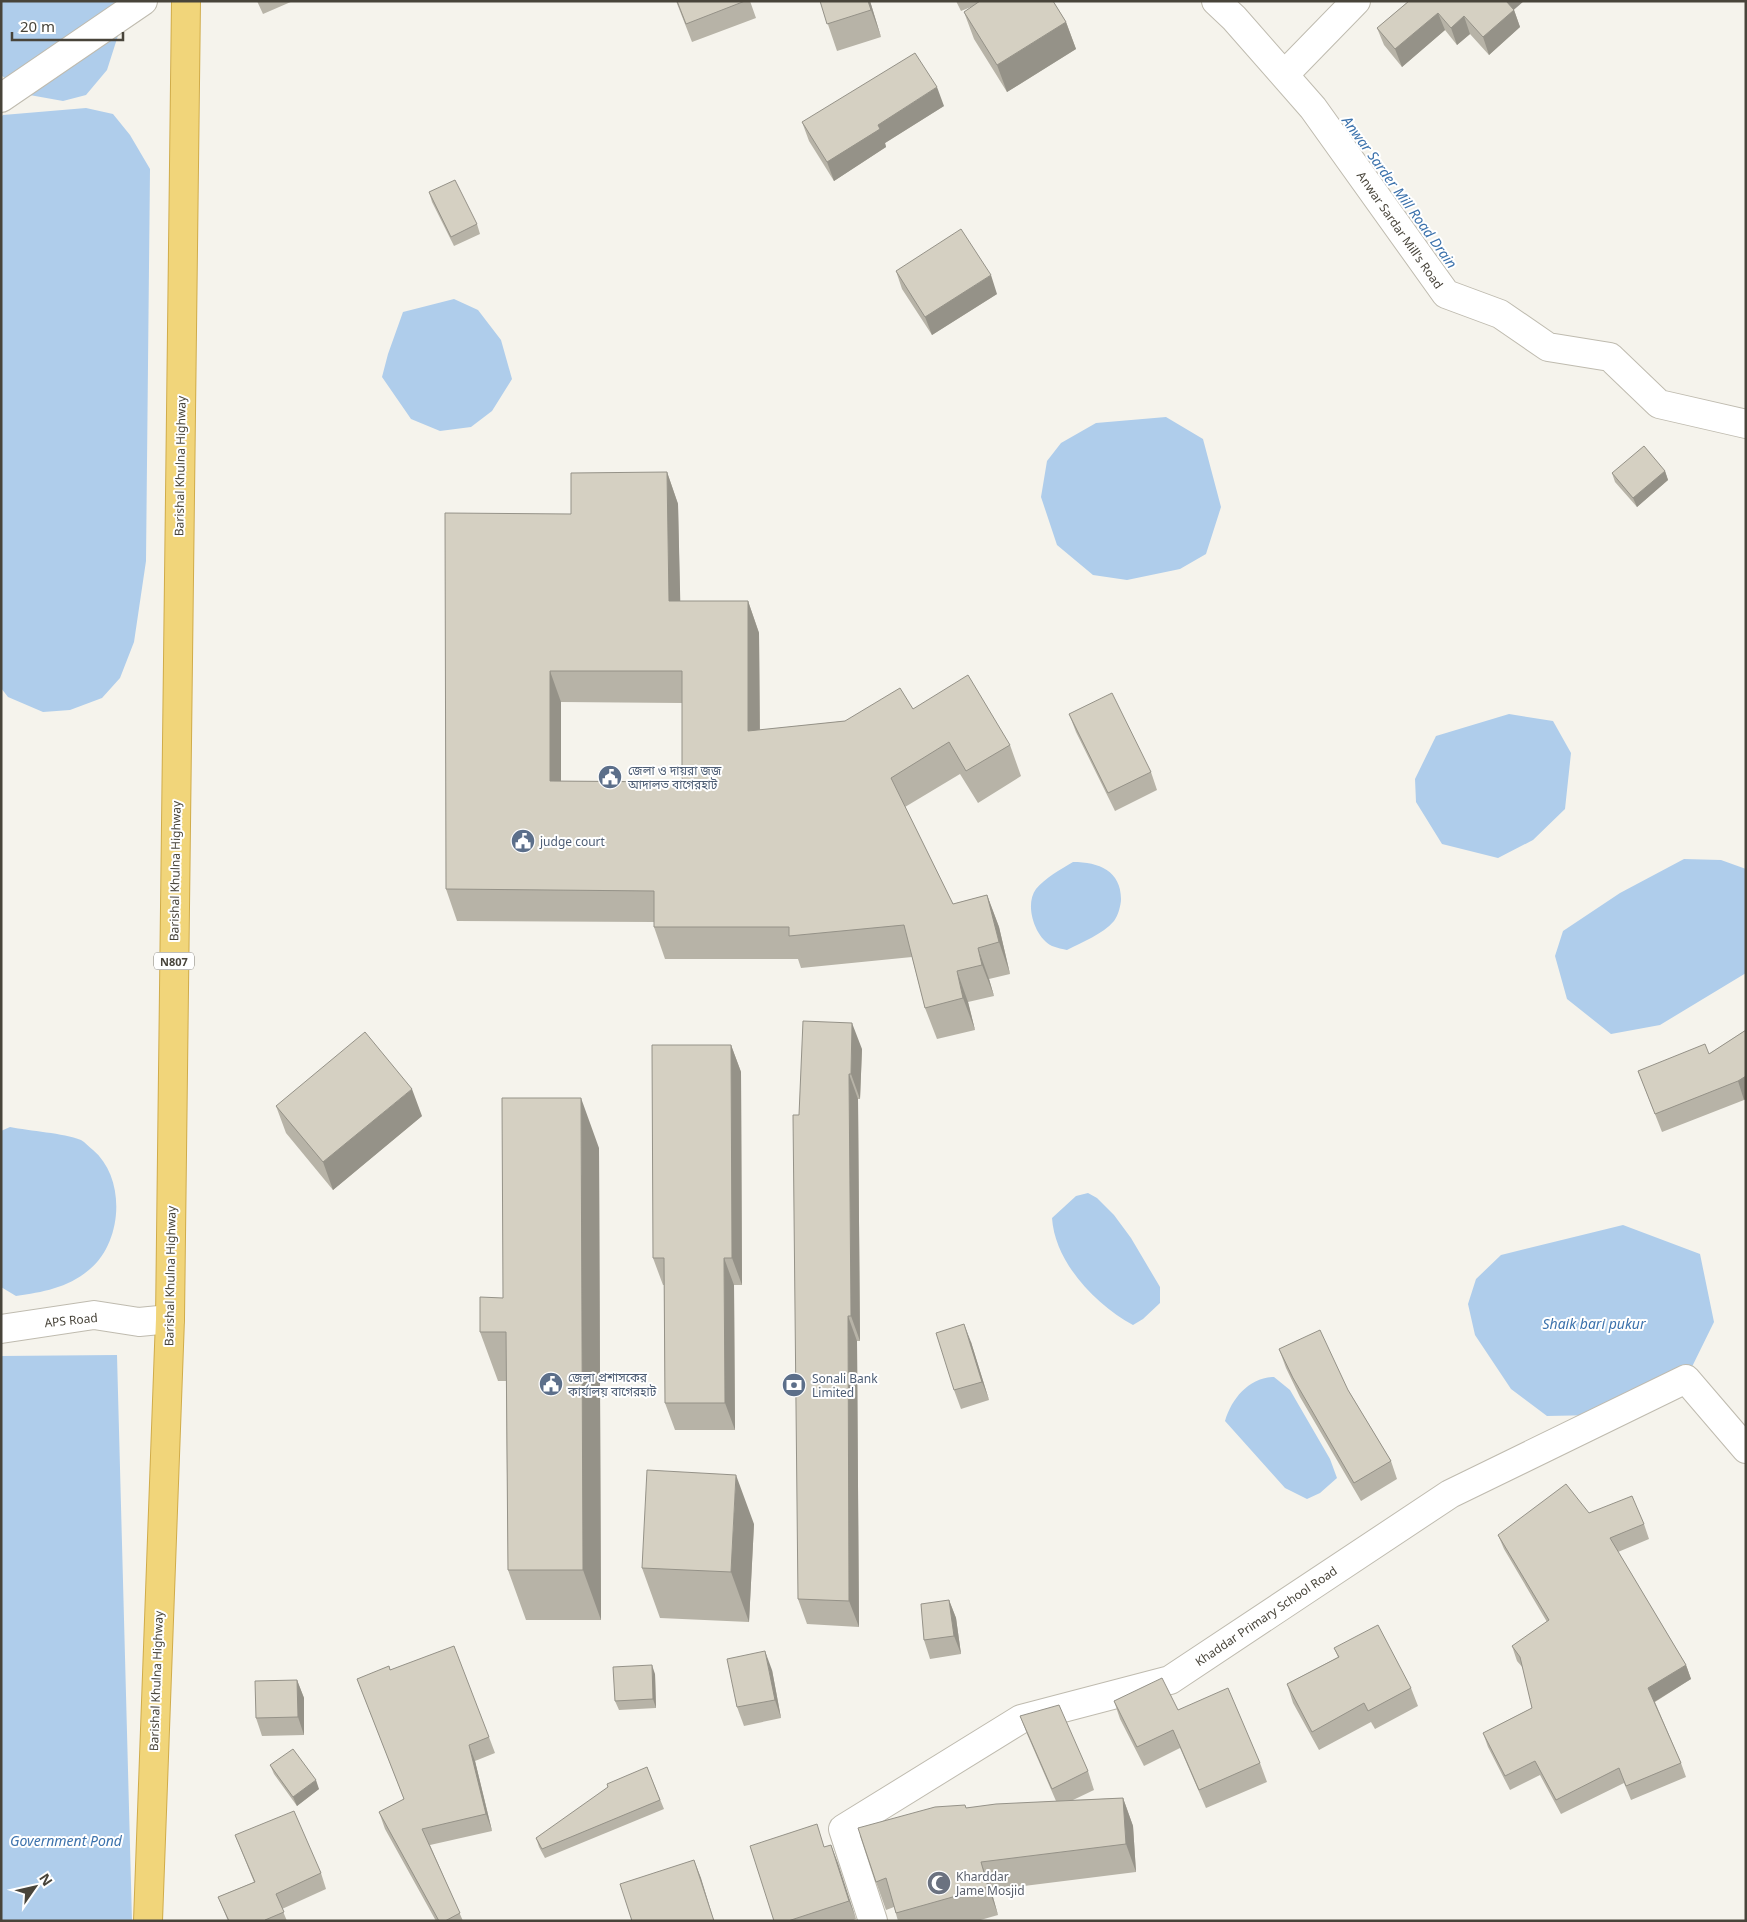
<svg xmlns="http://www.w3.org/2000/svg" width="1747" height="1922" font-family="'Noto Sans','Noto Sans Bengali',sans-serif">
	<rect width="100%" height="100%" fill="#f5f3ec"/>
	<path fill="#afcdeb" d="M1 1H129L107 70 86 95 63 101 24 94 1 75Z
		M86 108 113 114 130 135 150 169 146 561 134 642 120 678 102 698 70 710 43 712 8 697 1 688V117L3 115Z
		M454 299 478 310 501 340 512 379 492 411 471 427 440 431 411 419 382 377 388 354 403 312Z
		M1166 417 1203 439 1221 507 1206 554 1180 569 1127 580 1093 575 1057 545 1041 497 1047 461 1061 443 1096 423Z
		M1509 714 1553 721 1571 753 1565 809 1533 840 1498 858 1442 844 1416 802 1415 779 1436 736Z
		M1684 859 1721 860 1746 869V973L1660 1025 1611 1034 1567 999 1555 956 1563 931 1620 893Z
		M1073 862C1099 862 1121 871 1121 899 1121 905 1118 916 1114 921 1103 934 1082 942 1067 950 1063 949 1057 948 1052 946 1035 938 1024 905 1036 889 1045 878 1061 869 1073 862Z
		M10 1127C30 1131 63 1133 81 1140 85 1142 89 1147 93 1150 126 1178 123 1241 90 1269 68 1288 43 1292 16 1296L1 1287V1131Z
		M1088 1193 1097 1198 1114 1215 1131 1238 1160 1287V1303L1143 1319 1133 1325C1096 1305 1055 1263 1052 1218L1076 1196Z
		M1623 1225 1700 1254 1714 1322 1686 1379 1597 1415 1547 1416 1511 1389 1475 1335 1468 1304 1476 1279 1501 1255Z
		M117 1355 132 1921H1V1356Z
		M1274 1377 1290 1390 1330 1459 1337 1478 1320 1493 1307 1499 1285 1488 1225 1421C1232 1398 1249 1378 1274 1377Z"/>
	<g fill="none" stroke-linecap="round" stroke-linejoin="round">
		<g stroke="#bfbbaf" stroke-width="30">
			<path id="minor" d="M1216 1 1234 18 1313 108 1446 294 1500 314 1548 347 1610 357 1659 404 1746 424
				M1284 75 1356 1
				M1 98 143 1
				M1 1329 94 1315 139 1322 170 1319
				M873 1921 843 1829 1021 1719 1170 1680 1450 1494 1686 1379 1746 1449"/>
		</g>
		<g stroke="#d0ac4a" stroke-width="30">
			<path id="highway" d="M148 1921 170 1319 186 1"/>
		</g>
		<use href="#minor" stroke="#fff" stroke-width="28"/>
		<use href="#highway" stroke="#f1d57a" stroke-width="28"/>
	</g>
	<path fill="#b7b3a7" fill-rule="evenodd" d="M257 1H293L263 14Z
		M676 1H750L756 18 692 42Z
		M820 1H870L881 37 837 51Z
		M956 1H1053L1066 22 1076 49 1007 92 974 39 964 12 971 7 961 11Z
		M1409 1 1514 10 1520 27 1489 55 1470 34 1457 45 1445 30 1402 67 1384 45 1377 28Z
		M944 106 885 143 886 147 834 181 809 141 802 122Z
		M429 192 477 224 480 234 454 246 432 202Z
		M896 271 997 294 932 335 902 289Z
		M1665 471 1668 480 1637 507 1615 482 1612 473Z
		M667 472 678 504 680 601H748L759 633 760 730 845 721 913 709 1010 745 1021 776 978 803 960 774 905 807 953 904 987 895 999 927 1010 974 989 979 994 996 968 1002 975 1030 937 1039 925 1008 912 957 801 968 798 959H665L654 927V922L457 921 446 889 571 514ZM561 702 682 703V782L561 781Z
		M1069 714 1151 772 1157 790 1115 811 1076 732Z
		M1746 1030 1744 1100 1662 1132 1638 1071 1709 1054Z
		M731 1045 741 1072 742 1285H734L735 1430H675L665 1403 664 1285H663L653 1258Z
		M862 1049 860 1099H858L860 1341H857L859 1627 807 1624 798 1599 799 1115Z
		M276 1106 422 1116 333 1190 286 1133Z
		M599 1148 601 1620H526L508 1570 506 1381H498L480 1332 503 1298Z
		M971 1342 989 1400 961 1409 954 1390Z
		M1279 1349 1348 1390 1391 1461 1397 1479 1361 1501 1300 1397 1286 1368Z
		M1589 1513 1644 1524 1649 1539 1618 1552 1686 1665 1691 1679 1655 1702 1681 1763 1686 1777 1631 1800 1624 1783 1561 1814 1540 1775 1510 1790 1488 1747 1483 1733 1532 1708 1523 1668 1517 1661 1512 1646 1547 1622 1504 1549 1498 1535Z
		M754 1524 749 1622 660 1618 642 1568Z
		M949 1600 956 1618 961 1654 930 1659 924 1640Z
		M1334 1648 1411 1688 1418 1706 1375 1729 1371 1722 1319 1750 1293 1703 1287 1684 1338 1657Z
		M390 1670 489 1737 495 1753 475 1761 492 1831 430 1845 463 1921H436L385 1829 379 1812 404 1799 357 1679Z
		M772 1670 781 1718 744 1726 737 1707Z
		M655 1674 656 1708 619 1710 615 1701Z
		M297 1680 304 1698V1735L262 1736 256 1718Z
		M1114 1701 1178 1710 1260 1763 1267 1782 1206 1808 1180 1748 1144 1766 1120 1719Z
		M1020 1716 1088 1771 1094 1790 1073 1800 1123 1798 1133 1826 1136 1872 991 1890 998 1915 977 1921H898L894 1907 886 1910 876 1882 966 1808 1056 1801 1027 1734Z
		M270 1765 319 1789 297 1806 274 1774Z
		M647 1767 664 1809 545 1858 539 1847 536 1838Z
		M235 1835 321 1873 326 1889 282 1909 287 1921H228L218 1897 254 1882Z
		M831 1845 856 1919 851 1921H774L825 1847Z"/>
	<path fill="#959288" d="M868 1H870L881 37 871 10Z
		M1504 1H1524L1509 14Z
		M1514 10 1520 27 1489 55 1483 37Z
		M1438 13 1445 30 1402 67 1395 49Z
		M1464 16 1470 34 1457 45 1451 28Z
		M1066 22 1076 49 1007 92 997 65Z
		M937 87 944 106 885 143 886 147 834 181 827 162 878 125Z
		M991 275 997 294 932 335 925 317Z
		M1665 471 1668 480 1637 507 1633 498Z
		M667 472 678 504 681 632 669 601Z
		M748 601 759 633 760 763 748 731Z
		M550 671 561 702V813L550 781Z
		M987 895 999 927 1010 974 999 942Z
		M978 948 989 979 994 996 982 965Z
		M957 971 968 1002 975 1030 963 998Z
		M852 1023 862 1049 860 1099 851 1074Z
		M731 1045 741 1072 742 1285 732 1258Z
		M849 1074 858 1099 860 1341 851 1316Z
		M1746 1076V1099L1744 1100 1738 1081Z
		M412 1089 422 1116 333 1190 323 1162Z
		M581 1098 599 1148 601 1620 583 1570Z
		M724 1258 734 1285 735 1430 725 1403Z
		M848 1316 857 1341 859 1627 849 1601Z
		M964 1324 971 1342 989 1400 982 1382Z
		M736 1475 754 1524 749 1622 731 1572Z
		M949 1600 956 1618 961 1654 954 1636Z
		M765 1651 772 1670 781 1718 775 1700Z
		M652 1665 655 1674 656 1708 653 1699Z
		M1686 1665 1691 1679 1654 1702 1648 1688Z
		M297 1680 304 1698V1735L298 1717Z
		M469 1745 475 1761 492 1831 486 1814Z
		M316 1780 319 1789 297 1806 293 1797Z
		M1123 1798 1133 1826 1136 1872 1126 1844Z
		M831 1845 838 1863 856 1919 849 1901Z
		M694 1860 701 1878 714 1921Z
		M981 1862 991 1890 998 1915 988 1887Z"/>
	<path fill="#d5d0c2" stroke="#959288" fill-rule="evenodd" d="M677 1H745L686 24Z
		M820 1H868L871 10 827 24Z
		M980 1H1053L1066 22 997 65 964 12Z
		M1409 1H1506L1514 10 1483 37 1464 16 1451 28 1438 13 1395 49 1377 28Z
		M915 53 937 87 878 125 880 129 827 162 802 122Z
		M455 180 477 224 451 237 429 192Z
		M961 229 991 275 925 317 896 271Z
		M1644 446 1665 471 1633 498 1612 473Z
		M667 472 669 601H748V731L845 721 900 688 913 709 968 675 1010 745 966 771 949 742 891 778 953 904 987 895 999 942 978 948 982 965 957 971 963 998 925 1008 904 925 789 936V927H654V891L446 889 445 513 571 514V473ZM550 671H682V782L550 781Z
		M1112 693 1151 772 1108 793 1069 714Z
		M803 1021 852 1023 851 1074H849L851 1316H848L849 1601 798 1599 793 1115H799Z
		M1746 1030V1076L1738 1081 1655 1114 1638 1071 1705 1044 1709 1054Z
		M365 1032 412 1089 323 1162 276 1106Z
		M652 1045H731L732 1258H724L725 1403H665L664 1258H653Z
		M502 1098H581L583 1570H508L506 1332H480V1297L503 1298Z
		M964 1324 982 1382 954 1390 936 1333Z
		M1320 1330 1348 1390 1391 1461 1354 1483 1293 1378 1279 1349Z
		M647 1470 736 1475 731 1572 642 1568Z
		M1566 1484 1589 1513 1632 1496 1644 1524 1610 1538 1686 1665 1648 1688 1681 1763 1626 1786 1619 1768 1556 1800 1535 1761 1505 1776 1483 1733 1532 1708 1520 1657 1512 1646 1549 1620 1498 1535Z
		M949 1600 954 1636 924 1640 921 1604Z
		M1378 1625 1411 1688 1368 1711 1364 1703 1312 1732 1287 1684 1339 1657 1334 1648Z
		M454 1646 489 1737 469 1745 486 1814 422 1829 460 1913 445 1921H439L379 1812 404 1799 357 1679 389 1666 390 1670Z
		M765 1651 775 1700 737 1707 727 1659Z
		M652 1665 653 1699 615 1701 613 1667Z
		M1162 1678 1178 1710 1228 1688 1260 1763 1199 1790 1173 1730 1137 1747 1114 1701Z
		M297 1680 298 1717 256 1718 255 1681Z
		M1059 1705 1088 1771 1052 1789 1020 1716Z
		M293 1749 316 1780 293 1797 270 1765Z
		M647 1767 660 1800 542 1849 536 1838 608 1787 607 1784Z
		M1123 1798 1126 1844 981 1862 988 1887 896 1913 886 1878 876 1882 858 1828 935 1807 965 1805 966 1808 996 1804Z
		M294 1811 321 1873 276 1894 284 1912 265 1920V1921H229L218 1897 255 1882 235 1835Z
		M817 1824 824 1847 831 1845 849 1901 788 1921H774L750 1846Z
		M694 1860 714 1921H632L620 1884Z"/>
	<defs>
		<g id="civic-disc" transform="scale(1.25)"><circle r="9.5" fill="#5c6f8a" stroke="#fff"/><path d="M-.6-6.5H3V-4.5H.6V-3L4-1V1h2V6H-6V1h2V-1L-.6-3ZM-1.2 2.5V6h2.4V2.5Z" fill="#fff"/></g>
		<g id="bank-disc" transform="scale(1.25)"><circle r="9.5" fill="#5c6f8a" stroke="#fff"/><path d="M-6-4H6V4H-6ZM0-2.3a2.3 2.3 0 1 0 0 4.6a2.3 2.3 0 1 0 0-4.6Z" fill="#fff"/></g>
		<g id="mosque-disc" transform="scale(1.25)"><circle r="9.5" fill="#6b7280" stroke="#fff"/><path d="M3.5-4.9A6 6 0 1 0 3.5 4.9A5 5 0 1 1 3.5-4.9Z" fill="#fff"/></g>
	</defs>
	<g fill-rule="evenodd">
		<use href="#civic-disc" x="610" y="777"/>
		<use href="#civic-disc" x="523" y="841"/>
		<use href="#civic-disc" x="551" y="1384"/>
		<use href="#bank-disc" x="794" y="1385"/>
		<use href="#mosque-disc" x="939" y="1883"/>
	</g>
	<g text-anchor="middle" dominant-baseline="central" stroke-width="4" stroke-linejoin="round" paint-order="stroke">
		<rect fill="#fff" stroke="#7f7c75" stroke-width="1" x="154" y="952.5" width="40" height="17" rx="4"/>
		<g font-size="11" font-weight="bold" fill="#48443a">
			<text x="174" y="961">N807</text>
		</g>
		<g font-size="12" fill="#48443a" stroke="#fff">
			<text transform="translate(1400 230) rotate(55)">Anwar Sardar Mill's Road</text>
			<text transform="translate(180 466) rotate(-89)">Barishal Khulna Highway</text>
			<text transform="translate(175 871) rotate(-89)">Barishal Khulna Highway</text>
			<text transform="translate(170 1276) rotate(-89)">Barishal Khulna Highway</text>
			<text transform="translate(71 1320) rotate(-6)">APS Road</text>
			<text transform="translate(1266 1616) rotate(-34)">Khaddar Primary School Road</text>
			<text transform="translate(156 1681) rotate(-88)">Barishal Khulna Highway</text>
		</g>
		<g font-size="12" fill="#4e5e75" stroke="#fff" text-anchor="start">
			<text x="628" y="770">জেলা ও দায়রা জজ<tspan x="628" dy="14">আদালত বাগেরহাট</tspan></text>
			<text x="540" y="841">judge court</text>
			<text x="568" y="1377">জেলা প্রশাসকের<tspan x="568" dy="14">কার্যালয় বাগেরহাট</tspan></text>
			<text x="812" y="1378">Sonali Bank<tspan x="812" dy="14">Limited</tspan></text>
		</g>
		<g font-size="12" fill="#5b616d" stroke="#fff" text-anchor="start">
			<text x="956" y="1876">Kharddar<tspan x="956" dy="14">Jame Mosjid</tspan></text>
		</g>
		<g font-size="14" font-style="italic" fill="#3c72ac" stroke="#fff">
			<text transform="translate(1400 192) rotate(54)">Anwar Sarder Mill Road Drain</text>
			<text x="1594" y="1323">Shaik bari pukur</text>
			<text x="66" y="1840">Government Pond</text>
		</g>
	</g>
	<rect width="1747" height="1922" fill="none" stroke="#48443a" stroke-width="5"/>
	<g transform="translate(35 1887) rotate(56)" stroke="#ffffff" stroke-width="4" paint-order="stroke">
	<path d="M0-4L9 19L0 12L-9 19Z" fill="#48443a"/>
	<text y="-8" font-size="14" font-weight="bold" text-anchor="middle" fill="#48443a">N</text>
	</g>
	<path d="M12 32v8h111v-8" fill="none" stroke="#48443a" stroke-width="2.5"/>
	<text x="20" y="32" font-size="15" fill="#48443a" stroke="#ffffff" stroke-width="4" paint-order="stroke">20 m</text>
</svg>
